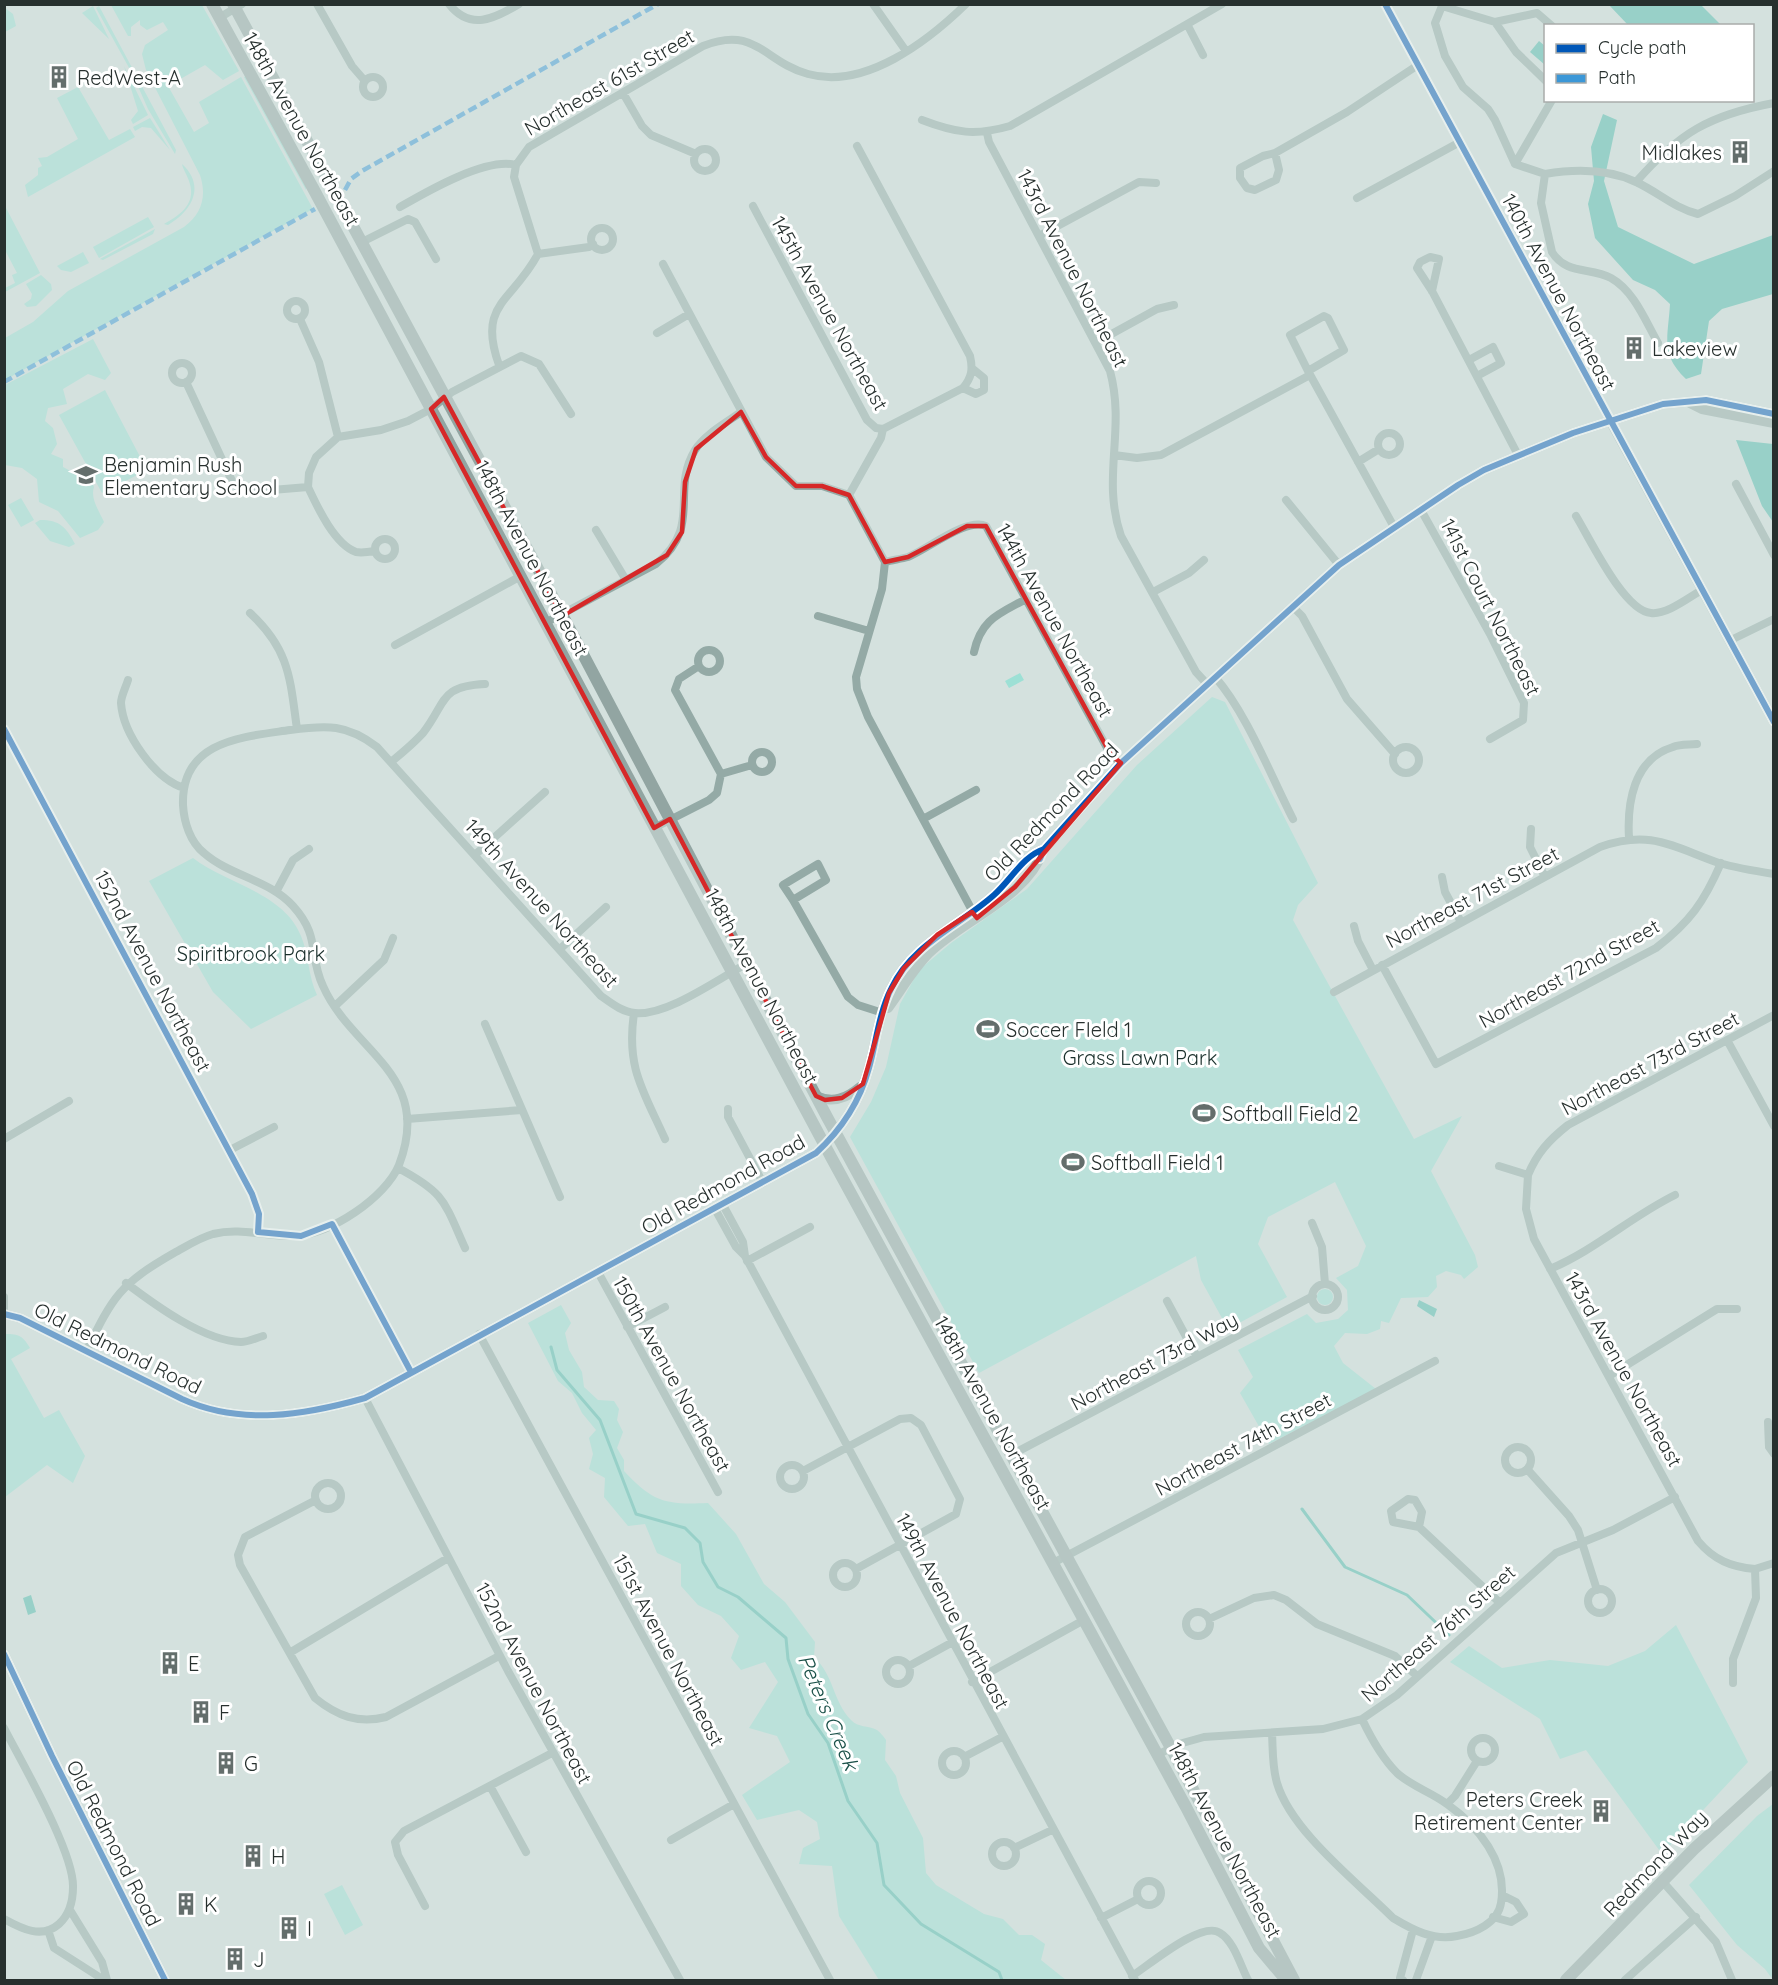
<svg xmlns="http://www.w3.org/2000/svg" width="1778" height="1985" font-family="Quicksand,sans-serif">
	<rect width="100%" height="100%" fill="#d4e1de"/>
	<path fill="#9de0d5" d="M111 5H202L239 71 223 80 205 65 168 86 194 132 209 123 199 102 241 77 313 209 5 380V338L33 322 68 291 184 227C202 214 207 196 200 175L146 70 142 54 145 45 168 30 163 22 147 30 140 25V20L131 27V36H128Z
		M93 6 109 39 82 13Z
		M99 6 176 150 175 154 148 109 133 75 96 8Z
		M5 8 13 14 16 26 5 32Z
		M124 66 148 115 133 124 131 120 138 111Z
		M246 76 306 186V190L244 77Z
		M78 87 109 140 130 129 135 137 28 197 25 185 38 175V168L42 166 38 158 47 157 78 139 57 98Z
		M150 118 170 150 151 128 142 127 135 131 133 127Z
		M182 164C206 186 192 211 168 225L164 224C181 215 197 203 189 181 187 175 183 169 182 164Z
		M5 206 40 273 5 292V288L15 283 12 275 17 273 5 250Z
		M148 217 154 227 99 258 93 247Z
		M155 229 153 234 103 260 100 259Z
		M83 252 89 263 71 272 61 270 57 266Z
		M41 275 51 284 52 290 36 306 27 307 24 304 31 299 32 294 26 284Z
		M93 339 111 373 105 380 88 374 63 389 67 404 48 408 45 421 53 428 57 444 51 454 63 459V467L78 475 87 472 94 487C90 498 99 511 104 522L98 530 80 538 58 511 39 502 37 479 22 468 5 465V385Z
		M105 390 147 470 102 493 59 415Z
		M21 498 34 520 21 527 8 505Z
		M40 520C60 520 66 527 75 544L69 547 50 541 35 523Z
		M1020 673 1024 680 1009 688 1005 681Z
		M1212 697 1225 702 1318 883 1298 905 1293 920 1414 1139 1462 1116 1431 1171 1475 1255 1478 1267 1464 1279 1461 1275 1446 1271 1436 1276 1437 1287 1428 1297 1401 1298 1389 1323 1381 1321 1380 1329 1367 1334 1345 1333 1334 1346 1343 1363 1376 1389 1269 1444 1240 1393 1253 1377 1238 1350 1307 1314 1316 1323 1338 1319 1348 1310 1347 1290 1336 1278 1358 1266 1366 1246 1335 1182 1268 1217 1258 1244 1287 1297 1228 1329 1201 1280 1196 1256 979 1373 850 1137 871 1102 886 1067 900 1004 919 970 951 943 1027 889 1137 765Z
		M193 858C227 884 284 893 301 936 309 955 308 976 317 995L251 1029 213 992 149 881Z
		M1317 1297a8 8 0 1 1 16 0a8 8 0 1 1-16 0Z
		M561 1305 571 1323 565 1333 569 1350 582 1372 584 1387 598 1400 614 1401 619 1409 617 1420 623 1432 617 1448 624 1460V1471C653 1502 665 1505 708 1503L736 1534 764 1584 785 1602 815 1642 814 1657C834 1675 833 1702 851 1720 858 1728 868 1725 877 1730 880 1732 884 1737 886 1740L885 1760 896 1776 900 1793 923 1838 926 1873 936 1885 984 1914 1003 1919 1019 1935H1032L1045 1944 1041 1960 1066 1980H879L839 1916 832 1866 799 1864 803 1848 820 1839 817 1822 799 1810 757 1820 742 1795 790 1762 777 1736 749 1728 778 1682 765 1662 741 1670 731 1658 739 1636 721 1616 698 1605 681 1586V1564L657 1553 645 1524 628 1526 604 1497 605 1478 589 1469 593 1454 589 1438 596 1430 582 1413 572 1393 558 1381 528 1323Z
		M5 1334C19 1334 23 1336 30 1348L11 1359 44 1418 59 1410 85 1456 73 1483 47 1465 5 1497Z
		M1676 1625 1748 1762 1662 1854 1586 1750 1560 1759 1540 1719 1450 1662 1469 1646 1502 1668 1550 1660 1608 1666 1645 1651Z
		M1773 1804V1980L1765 1969 1737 1945 1689 1885 1757 1816Z
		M342 1885 363 1925 345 1935 324 1894Z"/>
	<path fill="#50bbad" d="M1609 5H1701L1721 25H1628Z
		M1539 41 1545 46V65L1530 52Z
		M1603 114 1617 120 1604 181 1618 227 1694 264 1773 235V294L1722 309 1709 321 1701 374 1686 379C1660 354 1668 338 1670 304L1655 290 1633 280 1595 238 1588 204 1594 181 1591 147Z
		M1736 440 1773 444V522L1762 506Z
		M1419 1300 1437 1309 1434 1317 1417 1306Z
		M31 1595 36 1612 28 1615 23 1598Z"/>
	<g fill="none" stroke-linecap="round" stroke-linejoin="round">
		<path stroke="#50bbad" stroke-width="3" d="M551 1347 557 1370 600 1420 636 1514 685 1528 700 1543 703 1562 718 1587 738 1597 786 1638 788 1659 808 1714 828 1743 848 1801 877 1843 884 1885 921 1924 999 1972 1002 1980
			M1302 1509 1345 1567 1407 1595 1449 1635"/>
		<path stroke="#94aaa6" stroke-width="8" d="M317 4 352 66 365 81
			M449 4C470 31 494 19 519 4
			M873 4 906 51
			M1442 6 1435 23 1445 56 1463 87 1488 109 1495 120 1515 164 1545 174 1541 203 1552 252C1566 275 1590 267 1611 278 1634 291 1645 320 1658 343
			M1442 6 1495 22 1516 52 1546 81
			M219 18 242 4
			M1495 22 1537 13 1552 26
			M1187 24 1203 55
			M363 87a10 10 0 1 1 20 0a10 10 0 1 1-20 0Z
			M623 93 642 126 651 135 696 154
			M922 120C956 133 975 136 1010 126L1222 4
			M987 133 989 142 1110 371C1126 430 1101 478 1121 536L1196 672 1207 684
			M857 146 970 356C973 369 972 377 963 388L883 429
			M694 160a11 11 0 1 1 22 0a11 11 0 1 1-22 0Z
			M1275 153 1279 170 1276 180 1255 190 1247 188 1240 178V168L1263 156 1275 153 1347 112 1418 65
			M1515 164 1552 100
			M1545 174C1575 169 1608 169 1636 182 1658 192 1674 208 1698 214L1735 196 1774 171
			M1636 182C1679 133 1709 115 1774 103
			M1357 198 1460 142
			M753 206 867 420 876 428 883 429
			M400 207C426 192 486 157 516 165
			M591 239a11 11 0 1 1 22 0a11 11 0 1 1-22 0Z
			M1039 236 1139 182 1156 183
			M362 242 408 219 415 222 436 259
			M538 254 589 247 593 244
			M663 264 766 457 796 486H822L849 495 885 562 882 589 856 677 857 689 868 717 974 914
			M1432 291 1439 259 1430 257 1420 262 1417 268 1432 291 1518 455
			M287 310a9 9 0 1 1 18 0a9 9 0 1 1-18 0Z
			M300 319 319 362 338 437
			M657 333 689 314
			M1097 342 1157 309 1174 305
			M1469 360 1493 347 1501 363 1477 376
			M172 373a10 10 0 1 1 20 0a10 10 0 1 1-20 0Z
			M499 365C477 303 512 303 538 254L514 177 516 165 529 147 703 46C756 25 764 62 808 74 865 90 928 41 966 4
			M1308 371 1290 335 1324 316 1328 318 1344 350 1308 371 1394 527
			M186 382 233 483 239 489 248 492 308 487C317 506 334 544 356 552 361 553 369 552 375 551
			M963 388 976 394 984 390V378L973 369
			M1378 444a11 11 0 1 1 22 0a11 11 0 1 1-22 0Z
			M1114 455 1137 458 1161 455 1310 375
			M1358 462 1379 449
			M1736 484 1774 555
			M308 487 309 473 316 457 338 437 381 430 408 421 431 409 452 392 521 356 539 364 571 414
			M849 495 881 438 883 429
			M1286 500 1339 565
			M1421 510 1490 634 1524 703 1523 720 1490 739
			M1576 516C1590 539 1624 611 1651 613 1667 615 1689 597 1702 590
			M596 530 626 580
			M375 549a10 10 0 1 1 20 0a10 10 0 1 1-20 0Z
			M885 562C892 560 901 559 908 557 928 549 967 517 986 526L1111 755 1121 763
			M1153 592 1189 573 1204 560
			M1293 607 1302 616 1347 699 1395 754
			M250 613C290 650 290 679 297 729
			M818 616 869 631
			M545 623 656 564C703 526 670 491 695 450 705 434 726 423 741 412
			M1729 641 1774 619
			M395 645 521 576
			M698 661a11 11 0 1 1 22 0a11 11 0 1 1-22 0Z
			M974 652C981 619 999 614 1026 599
			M699 666 679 679 675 690 721 774
			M1215 677C1246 712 1271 776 1293 819
			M128 680C126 687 121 696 121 703 123 734 155 779 184 788
			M4 729 252 1194 259 1214 258 1232
			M1393 760a13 13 0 1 1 26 0a13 13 0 1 1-26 0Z
			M752 762a10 10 0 1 1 20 0a10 10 0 1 1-20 0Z
			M391 762C402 753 414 743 423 733 447 702 439 686 485 684
			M923 819 976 790
			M654 828 709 800 717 793 721 774 752 765
			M1531 829 1530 847 1545 877
			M1629 838C1627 804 1633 759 1673 747 1680 744 1689 745 1697 744
			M476 854 545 792
			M818 864 826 880 793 900 783 885Z
			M1442 877 1445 892 1461 922
			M276 892 293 860 309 849
			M793 900 848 997 858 1005 883 1013
			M1354 926 1358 941 1373 970
			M560 949 606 907
			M1382 965 1436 1064 1656 948C1690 922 1704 902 1721 863
			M1334 992 1600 847C1651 829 1673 847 1719 863 1737 868 1755 871 1774 874
			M335 1006 384 960 393 938
			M634 1013C626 1068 643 1090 665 1139
			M485 1024 560 1197
			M1727 1040 1774 1126
			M728 1109V1117L763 1183
			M407 1119 522 1110
			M4 1139 69 1101
			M230 1150 274 1127
			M1499 1166 1528 1175 1526 1209 1534 1239 1698 1541C1714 1560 1731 1567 1755 1569
			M398 1168C445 1193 444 1201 465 1248
			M1528 1175C1537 1153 1549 1140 1568 1125L1774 1015
			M723 1205 743 1242 745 1256
			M715 1209 736 1247 745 1256 1135 1980
			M1312 1223 1322 1247 1325 1284
			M332 1224 411 1372
			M747 1261 810 1227
			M1550 1269C1595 1250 1632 1216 1675 1195
			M598 1272 718 1492
			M126 1283C155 1305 204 1341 241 1342 248 1342 256 1338 263 1336
			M1312 1297a13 13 0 1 1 26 0a13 13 0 1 1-26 0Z
			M4 1297V1311
			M1167 1301 1197 1357
			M627 1327 665 1307
			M479 1334 830 1980
			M86 1352C113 1296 120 1284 174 1253 187 1246 199 1238 213 1234 241 1227 267 1237 295 1236 330 1235 386 1197 399 1165 434 1074 352 1052 323 986 308 954 321 937 293 906 270 880 230 876 204 853 190 842 184 822 183 805 181 740 243 737 290 730 327 725 347 724 377 747L601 996C611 1003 622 1012 635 1013 667 1016 718 979 746 964
			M1609 1376 1717 1309H1737
			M365 1398 508 1671 680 1980
			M1768 1422 1769 1447 1774 1454
			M1505 1460a13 13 0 1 1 26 0a13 13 0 1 1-26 0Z
			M1011 1455 1313 1296
			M780 1477a12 12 0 1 1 24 0a12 12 0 1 1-24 0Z
			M1527 1469 1569 1516 1578 1530 1597 1590
			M803 1471 900 1419 911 1418 921 1425 960 1499 956 1514 856 1569
			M315 1496a13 13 0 1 1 26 0a13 13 0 1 1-26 0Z
			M316 1500 245 1537 238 1555 240 1565 315 1698C337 1716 358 1724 386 1717L499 1656
			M1419 1527 1422 1512 1415 1500 1408 1499 1391 1511 1393 1522 1419 1527 1499 1602
			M1053 1563 1435 1361
			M833 1575a12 12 0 1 1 24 0a12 12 0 1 1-24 0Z
			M1588 1601a12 12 0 1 1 24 0a12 12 0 1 1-24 0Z
			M1186 1624a12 12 0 1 1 24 0a12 12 0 1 1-24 0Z
			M1209 1619 1254 1598 1274 1595 1286 1600 1317 1624 1395 1656 1417 1676
			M291 1652 448 1558
			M886 1672a12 12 0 1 1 24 0a12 12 0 1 1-24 0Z
			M909 1666 951 1643
			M972 1682 1084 1620
			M1733 1683V1659L1756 1598 1755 1569 1774 1563
			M4 1728C22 1763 74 1852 73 1887 73 1901 70 1914 59 1924 42 1939 22 1929 4 1919
			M1272 1733C1273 1750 1272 1766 1277 1783 1291 1831 1357 1882 1393 1918 1413 1930 1433 1941 1457 1936 1475 1933 1498 1923 1501 1903 1508 1862 1478 1826 1447 1804 1431 1792 1411 1786 1397 1773 1382 1758 1371 1738 1362 1719
			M1471 1750a12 12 0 1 1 24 0a12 12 0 1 1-24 0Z
			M942 1763a12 12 0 1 1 24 0a12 12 0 1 1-24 0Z
			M1157 1755 1179 1744 1204 1737 1323 1729 1362 1719 1397 1695 1556 1553 1613 1530 1675 1497
			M964 1757 1002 1737
			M490 1786 526 1852
			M1447 1804 1455 1796 1477 1761
			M671 1840 734 1804
			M992 1854a12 12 0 1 1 24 0a12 12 0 1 1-24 0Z
			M1014 1848 1052 1830
			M1137 1893a12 12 0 1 1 24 0a12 12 0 1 1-24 0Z
			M1663 1882 1716 1942 1732 1980
			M425 1906 398 1855 395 1842 404 1831 552 1753
			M70 1910 102 1962 107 1980
			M1493 1917 1511 1922 1524 1914 1516 1902 1502 1895
			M1101 1918 1138 1899
			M48 1930 54 1948 104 1980
			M1132 1976C1149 1965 1202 1920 1220 1933 1234 1941 1241 1967 1248 1980
			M1403 1980 1400 1978 1413 1930
			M1416 1980 1432 1936
			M1625 1980 1696 1917"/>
		<path stroke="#94aaa6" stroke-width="9" d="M1385 4 1610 420"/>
		<path stroke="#97aaa7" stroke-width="10" d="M1690 403 1702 409 1774 423
			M1610 420 1774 722
			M888 1008C902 989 913 969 929 953 965 918 1026 899 1044 849L1121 763 1339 565 1458 485 1484 470 1573 433 1663 404 1706 400 1774 414
			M816 1096C833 1104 847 1098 860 1087
			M4 1314 20 1318 182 1399C241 1426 305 1415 365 1398L816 1153C841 1130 860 1101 869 1068 876 1043 879 1013 891 989 912 944 959 926 994 895 1011 880 1023 856 1044 849
			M4 1654 52 1756 165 1980"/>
		<path stroke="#92a5a2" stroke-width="12" d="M212 4 314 190 831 1157 1186 1807 1259 1948 1286 1980
			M233 4 537 567 827 1117 1171 1748 1294 1980
			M1566 1980 1694 1849 1774 1776"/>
		<path stroke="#3b97d7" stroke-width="4.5" stroke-dasharray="9 4.5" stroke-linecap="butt" d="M345 190 351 179 362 171 658 4
			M4 382 315 209"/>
		<g stroke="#fff" stroke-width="10">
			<path id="cycleway" d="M1385 4 1774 722
				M4 729 252 1194 259 1214 258 1232 301 1236 332 1224 411 1372
				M1040 859 1044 849 1121 763 1339 565 1458 485 1484 470 1573 433 1663 404 1706 400 1774 414
				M4 1314 20 1318 182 1399C241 1426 305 1415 365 1398L816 1153C841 1130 860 1101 869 1068 876 1043 879 1013 891 989 912 944 959 926 994 895 1011 880 1023 856 1044 849
				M4 1654 52 1756 165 1980"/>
		</g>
		<use href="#cycleway" stroke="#0057b8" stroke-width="6"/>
	</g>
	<path d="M0 0H1778V1985H0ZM444 397 562 616 667 555 682 532 685 482 696 449 741 412 766 457 796 486H822L849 495 885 562 908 557 967 526H986L1111 755 1121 763 1015 887 977 918 972 912 937 935 904 968 889 993 863 1084 842 1098 825 1100 816 1096 670 819 654 828 431 409Z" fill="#d4e1de" fill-opacity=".55" fill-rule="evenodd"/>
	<path fill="none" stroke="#d62828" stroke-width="4.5" stroke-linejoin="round" d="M444 397 562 616 667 555 682 532 685 482 696 449 741 412 766 457 796 486H822L849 495 885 562 908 557 967 526H986L1111 755 1121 763 1015 887 977 918 972 912 937 935 904 968 889 993 863 1084 842 1098 825 1100 816 1096 670 819 654 828 431 409Z"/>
	<defs>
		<g id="building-bare" transform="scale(1.8)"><path d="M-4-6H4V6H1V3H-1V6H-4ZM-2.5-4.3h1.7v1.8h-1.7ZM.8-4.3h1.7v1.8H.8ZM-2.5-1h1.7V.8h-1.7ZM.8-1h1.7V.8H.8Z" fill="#646e6c" stroke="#fff" stroke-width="2.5" paint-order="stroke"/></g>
		<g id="school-bare" transform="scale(1.8)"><path d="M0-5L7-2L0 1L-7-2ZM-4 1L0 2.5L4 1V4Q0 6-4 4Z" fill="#646e6c" stroke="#fff" stroke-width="2.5" paint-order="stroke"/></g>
		<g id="stadium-bare" transform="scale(1.8)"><path d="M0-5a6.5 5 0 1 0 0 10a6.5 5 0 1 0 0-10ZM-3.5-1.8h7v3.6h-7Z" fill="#646e6c" stroke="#fff" stroke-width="2.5" paint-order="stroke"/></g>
	</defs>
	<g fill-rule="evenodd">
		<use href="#building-bare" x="59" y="77"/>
		<use href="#building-bare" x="1740" y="152"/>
		<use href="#building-bare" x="1634" y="348"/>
		<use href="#school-bare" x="86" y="475"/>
		<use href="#stadium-bare" x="988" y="1029"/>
		<use href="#stadium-bare" x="1204" y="1113"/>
		<use href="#stadium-bare" x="1073" y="1162"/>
		<use href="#building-bare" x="170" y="1663"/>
		<use href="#building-bare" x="201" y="1712"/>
		<use href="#building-bare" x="226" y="1763"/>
		<use href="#building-bare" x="1601" y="1811"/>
		<use href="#building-bare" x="253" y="1856"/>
		<use href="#building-bare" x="186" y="1904"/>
		<use href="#building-bare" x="289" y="1928"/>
		<use href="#building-bare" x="235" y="1959"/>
	</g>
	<g text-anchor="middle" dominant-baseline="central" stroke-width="6" stroke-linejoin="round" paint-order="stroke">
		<g font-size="20" fill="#27302e" stroke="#fff" text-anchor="start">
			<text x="77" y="77">RedWest-A</text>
			<text x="1722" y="152" text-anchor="end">Midlakes</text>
			<text x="1652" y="348">Lakeview</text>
			<text x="104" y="464">Benjamin Rush<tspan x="104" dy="23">Elementary School</tspan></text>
			<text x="1006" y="1029">Soccer FIeld 1</text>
			<text x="1222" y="1113">Softball Field 2</text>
			<text x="1091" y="1162">Softball Field 1</text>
			<text x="188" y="1663">E</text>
			<text x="219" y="1712">F</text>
			<text x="244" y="1763">G</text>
			<text x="1583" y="1799" text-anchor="end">Peters Creek<tspan x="1583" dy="23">Retirement Center</tspan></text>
			<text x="271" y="1856">H</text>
			<text x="204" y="1904">K</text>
			<text x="307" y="1928">I</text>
			<text x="253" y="1959">J</text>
		</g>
		<g font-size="20" fill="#27302e" stroke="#fff">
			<text transform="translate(609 82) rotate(-30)">Northeast 61st Street</text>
			<text transform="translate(302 129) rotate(61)">148th Avenue Northeast</text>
			<text transform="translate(1073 268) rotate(63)">143rd Avenue Northeast</text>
			<text transform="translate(1559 292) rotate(62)">140th Avenue Northeast</text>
			<text transform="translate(830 313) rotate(61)">145th Avenue Northeast</text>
			<text transform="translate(532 558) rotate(62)">148th Avenue Northeast</text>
			<text transform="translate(1491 607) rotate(63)">141st Court Northeast</text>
			<text transform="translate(1055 620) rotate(61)">144th Avenue Northeast</text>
			<text transform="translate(1051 812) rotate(-46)">Old Redmond Road</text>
			<text transform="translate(1472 897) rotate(-28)">Northeast 71st Street</text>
			<text transform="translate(542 903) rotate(48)">149th Avenue Northeast</text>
			<text transform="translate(153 971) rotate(62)">152nd Avenue Northeast</text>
			<text transform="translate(1569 973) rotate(-29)">Northeast 72nd Street</text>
			<text transform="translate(762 986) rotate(62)">148th Avenue Northeast</text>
			<text transform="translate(1650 1063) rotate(-28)">Northeast 73rd Street</text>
			<text transform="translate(723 1184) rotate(-29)">Old Redmond Road</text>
			<text transform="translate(118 1348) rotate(26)">Old Redmond Road</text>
			<text transform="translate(1154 1361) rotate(-28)">Northeast 73rd Way</text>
			<text transform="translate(1624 1369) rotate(61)">143rd Avenue Northeast</text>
			<text transform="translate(672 1374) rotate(61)">150th Avenue Northeast</text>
			<text transform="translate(993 1413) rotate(61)">148th Avenue Northeast</text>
			<text transform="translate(1243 1444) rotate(-28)">Northeast 74th Street</text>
			<text transform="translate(953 1611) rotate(62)">149th Avenue Northeast</text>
			<text transform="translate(1438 1633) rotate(-41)">Northeast 76th Street</text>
			<text transform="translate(669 1650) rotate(62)">151st Avenue Northeast</text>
			<text transform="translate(534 1683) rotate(62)">152nd Avenue Northeast</text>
			<text transform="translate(1225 1840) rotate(62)">148th Avenue Northeast</text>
			<text transform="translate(114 1843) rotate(63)">Old Redmond Road</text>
			<text transform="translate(1655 1863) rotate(-46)">Redmond Way</text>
		</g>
		<g font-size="20" fill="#192f2b" stroke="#fff">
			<text x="251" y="953">Spiritbrook Park</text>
			<text x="1140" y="1057">Grass Lawn Park</text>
		</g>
		<g font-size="21" font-style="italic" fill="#1b5149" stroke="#fff">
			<text transform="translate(829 1712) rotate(67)">Peters Creek</text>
		</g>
	</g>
	<rect width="1778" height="1985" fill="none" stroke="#27302e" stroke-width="12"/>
	<rect x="1544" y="24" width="210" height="78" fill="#ffffff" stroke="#a9acab" stroke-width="1.5"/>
	<rect x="1556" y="44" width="30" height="9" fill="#0057b8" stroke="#a9acab" stroke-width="1.5"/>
	<text x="1598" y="54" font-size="18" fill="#27302e">Cycle path</text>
	<rect x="1556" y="74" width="30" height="9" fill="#3b97d7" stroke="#a9acab" stroke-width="1.5"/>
	<text x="1598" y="84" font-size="18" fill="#27302e">Path</text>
</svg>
